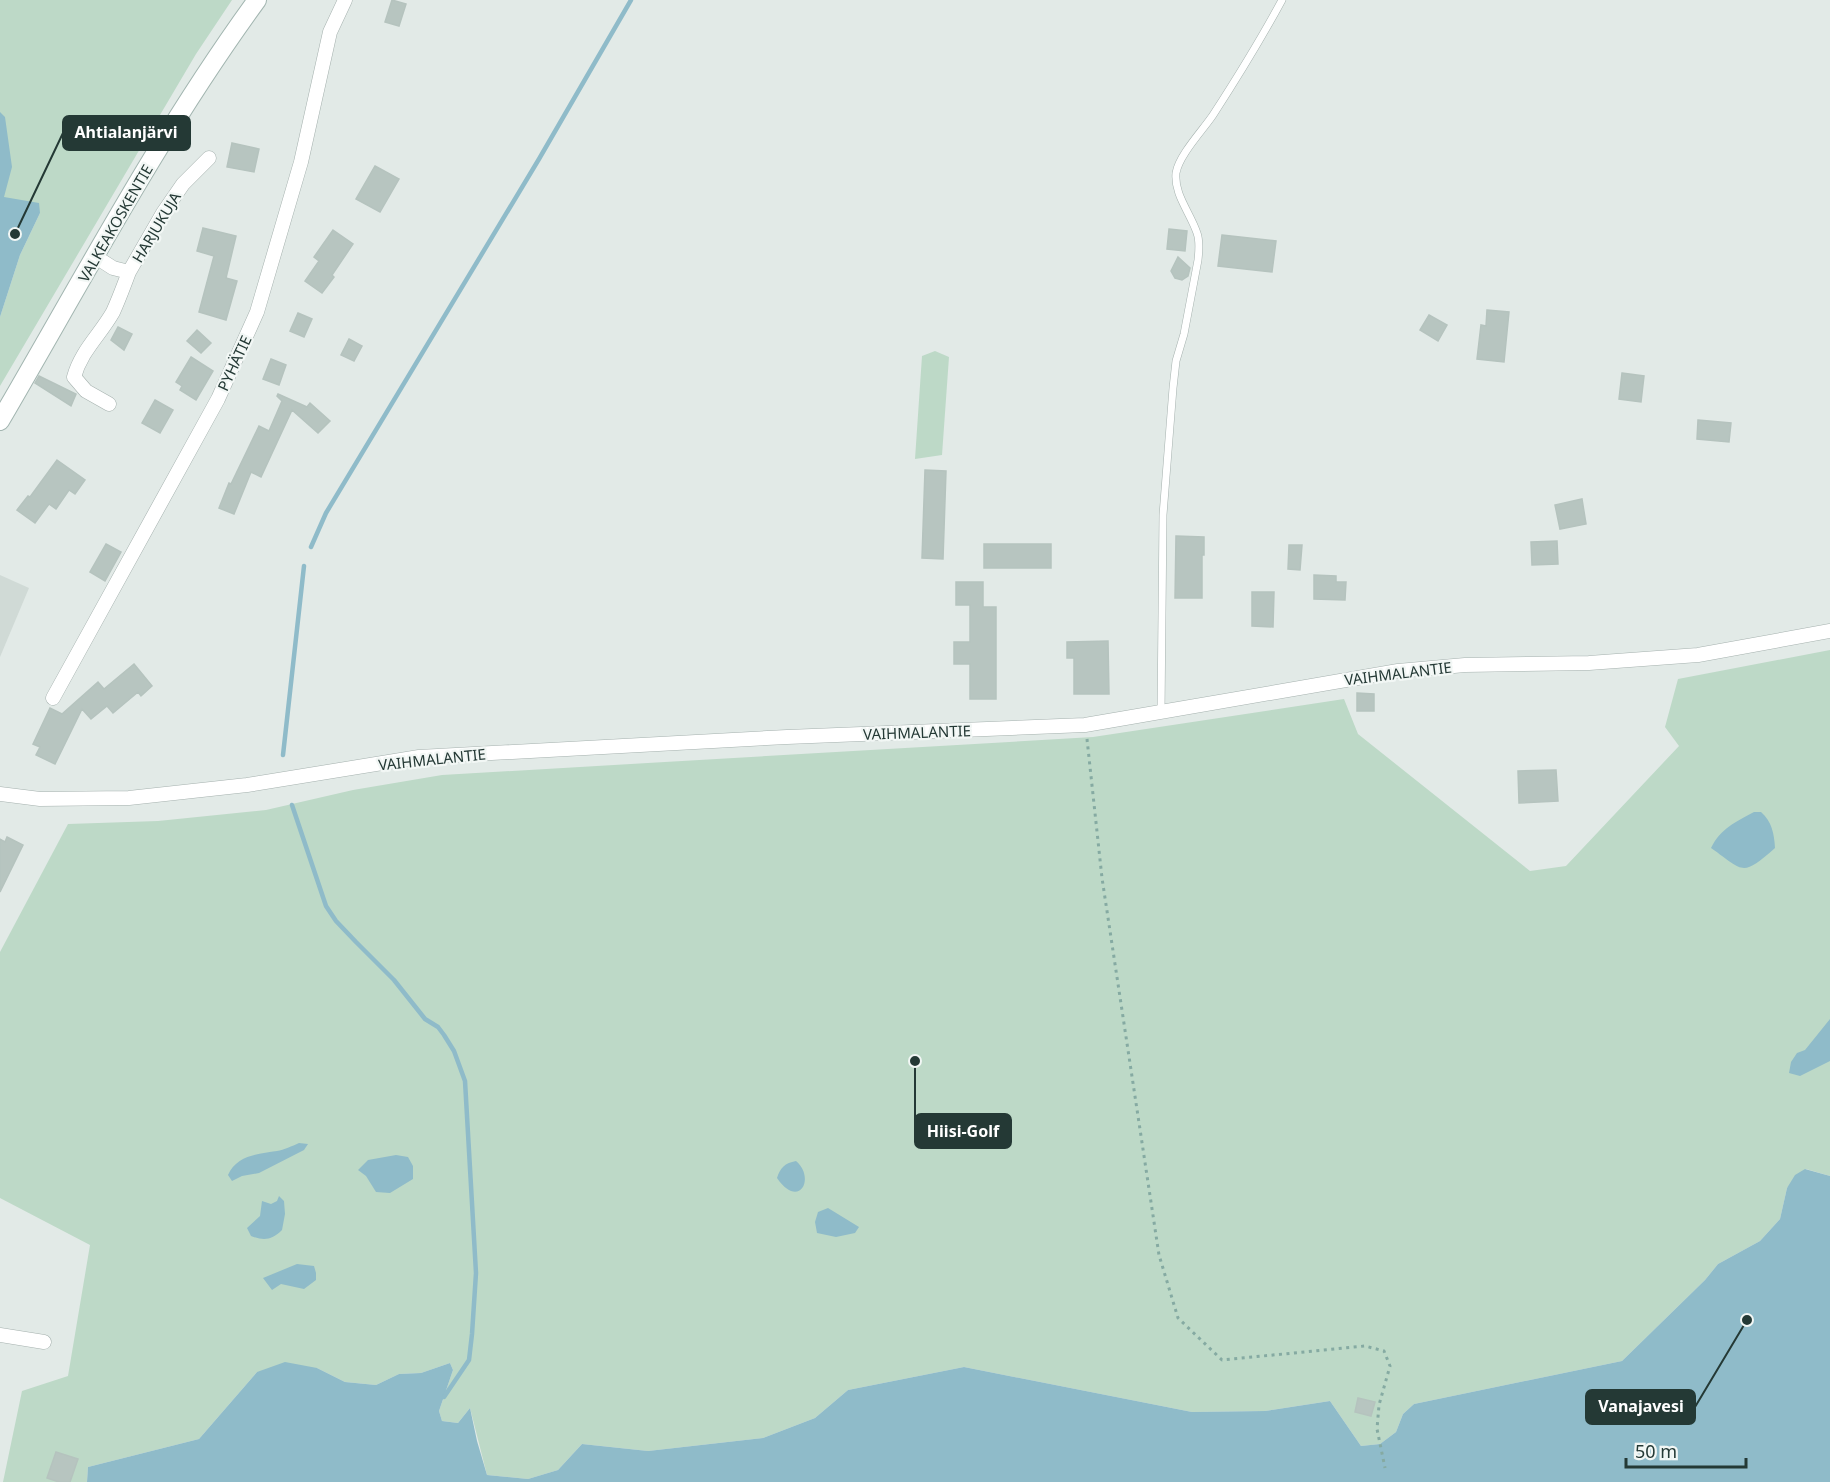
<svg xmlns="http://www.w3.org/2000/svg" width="1830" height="1482" font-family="'Noto Sans',sans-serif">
	<rect width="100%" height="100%" fill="#e2eae7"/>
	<path fill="#d0dad6" d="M0 575 29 588 0 657Z"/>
	<path fill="#bdd9c7" d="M0 0H232L196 54 0 386V317L20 255 40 213 0 204Z
		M935 351 949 357 942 455 915 459 922 356Z
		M1830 650V1176L1806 1169 1787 1188 1780 1219 1760 1241 1718 1264 1705 1280 1622 1361 1414 1404 1403 1414 1396 1432 1380 1444 1361 1446 1330 1401 1265 1411 1192 1412 964 1367 848 1390 815 1418 763 1438 648 1451 582 1444 558 1470 528 1479 487 1475 470 1408 458 1423 442 1421 439 1411 453 1370 450 1363 421 1373 399 1374 376 1385 345 1382 317 1368 257 1372 199 1439 88 1467 87 1482H3L22 1391 68 1376 90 1245 0 1198V952L68 824 158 821 266 810 353 790 442 775 1093 737 1344 699 1358 734 1530 871 1566 866 1679 746 1665 727 1678 679Z"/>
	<path fill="#8fbbc9" d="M0 112 5 117 12 167 4 197 39 203 40 213 20 255 0 317Z
		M1754 812H1761C1772 822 1774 833 1775 848 1741 878 1744 871 1711 848 1721 828 1736 822 1754 812Z
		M1830 1019V1061L1800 1076 1789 1073 1791 1062 1797 1053 1805 1050Z
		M299 1143 308 1144 304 1150 259 1173 242 1176 232 1181 228 1175C237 1155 258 1154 277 1151 284 1150 292 1146 299 1143Z
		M396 1155 408 1157 413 1166V1179L390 1193 376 1192 366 1176 358 1170 368 1160Z
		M796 1161C816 1178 799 1210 777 1178 780 1168 785 1163 796 1161Z
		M1805 1169 1830 1176V1482H87L88 1467 199 1439 257 1372 285 1362 317 1368 345 1382 376 1385 399 1374 421 1373 450 1363 453 1370 439 1411 442 1421 458 1423 470 1408 477 1441 487 1475 528 1479 558 1470 582 1444 648 1451 763 1438 815 1418 848 1390 964 1367 1192 1412 1265 1411 1330 1401 1361 1446 1380 1444 1396 1432 1403 1414 1414 1404 1622 1361 1705 1280 1718 1264 1760 1241 1780 1219 1787 1188 1795 1175Z
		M279 1196 284 1201 285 1214 282 1230C272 1240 264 1241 251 1236L247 1228 260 1216 262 1201 271 1204 277 1201Z
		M828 1208 859 1227 855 1233 836 1237 817 1233 815 1222 818 1212Z
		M297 1264 314 1266 316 1273V1280L304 1289 281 1284 272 1290 263 1278Z"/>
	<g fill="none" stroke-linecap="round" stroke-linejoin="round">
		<path stroke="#8fbbc9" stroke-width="4.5" d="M311 547 326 513 539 159 631 0
			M283 755 304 566
			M292 805 326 906 336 921 356 942 394 980 425 1019 438 1027 444 1035 454 1051 465 1081 476 1273 472 1334 469 1360 444 1397"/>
	</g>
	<path fill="#b7c5c0" stroke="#b5c3be" stroke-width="1.5" d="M392 0 406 4 399 26 385 22Z
		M232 143 259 149 254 172 227 167Z
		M375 166 399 179 380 212 356 199Z
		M203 228 236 236 226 278 237 281 226 320 199 312 214 256 197 251Z
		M1169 229 1187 231 1185 251 1167 249Z
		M333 230 353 244 332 275 334 277 322 293 305 281 319 261 314 257Z
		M1222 235 1276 241 1272 272 1218 266Z
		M1178 257 1190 268 1188 276 1182 280 1175 278 1171 271Z
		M1487 310 1509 312 1504 362 1477 359 1481 325 1486 326Z
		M298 313 312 319 304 337 290 331Z
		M1429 315 1447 325 1438 341 1420 330Z
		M118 327 132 334 124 350 111 340Z
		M197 330 211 343 201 353 187 341Z
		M349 339 362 346 354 361 341 355Z
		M191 357 213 371 196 400 180 390 182 386 176 382Z
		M271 359 286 365 279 385 263 379Z
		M1622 373 1644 376 1641 402 1619 399Z
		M39 376 76 394 71 406 35 383Z
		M278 394 307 407 310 403 330 421 318 433 292 410 261 477 251 472 234 514 219 508 229 483 231 484 259 426 269 431 282 401 277 396Z
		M155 400 173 410 160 433 142 423Z
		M1698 420 1731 423 1729 442 1697 439Z
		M57 460 85 480 75 494 69 490 56 509 49 504 35 523 17 510 28 496 30 497Z
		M925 470 946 471 943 559 922 558Z
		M1582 499 1586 524 1560 529 1555 505Z
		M1176 536 1204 537V555H1202V598H1175Z
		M1557 541 1558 564 1532 565 1531 542Z
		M106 544 121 552 105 581 90 572Z
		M984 544H1051V568H984Z
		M1289 545H1302L1300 570 1288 569Z
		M1314 575 1336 576V582H1346L1345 600 1314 599Z
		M956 582H983V607H996V699H970V664H954V642H970V605H956Z
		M1252 592H1274L1273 627 1252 626Z
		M1108 641 1109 694H1074V658H1067V642Z
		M134 664 152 686 141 696 138 692 113 713 107 706 91 719 82 709 55 764 36 755 40 747 33 744 50 708 62 714 98 682 104 689Z
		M1357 693 1374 694V711H1357Z
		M1556 770 1558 801 1519 803 1518 771Z
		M7 837 23 845 0 892V839L5 842Z
		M1358 1398 1375 1402 1371 1416 1355 1412Z
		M56 1452 78 1459 70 1482H59L47 1478Z"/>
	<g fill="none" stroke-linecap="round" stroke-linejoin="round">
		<g stroke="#a5b1ae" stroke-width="8">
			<path id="lane" d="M1161 712 1163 515 1173 388 1176 361 1184 334 1198 260C1199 251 1200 241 1197 233 1190 212 1174 195 1176 173 1179 155 1203 130 1213 115 1237 78 1261 39 1282 0"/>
		</g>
		<g stroke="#a5b1ae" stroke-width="15">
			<path id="street" d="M96 257 113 268 129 272 163 213 183 184 209 158
				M109 404 86 391 74 377C81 351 100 335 113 312 119 299 124 285 129 272
				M53 698 218 399 257 312 301 162 330 32 345 0
				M0 794 40 799 129 798 247 785 419 757 787 737 1085 725 1398 671 1465 665 1589 663 1698 655 1830 631
				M0 1335 44 1342"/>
		</g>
		<g stroke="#a2b5b0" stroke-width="20">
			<path id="secondary" d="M0 421C83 279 160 133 257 0"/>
		</g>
		<path stroke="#85aaa2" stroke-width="3" stroke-dasharray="3 4.5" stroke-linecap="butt" d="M1087 739 1102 878 1159 1255 1178 1318 1222 1360 1365 1346 1384 1351 1390 1366 1379 1405 1377 1429 1385 1468"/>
		<use href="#lane" stroke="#fff" stroke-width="7"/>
		<use href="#street" stroke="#fff" stroke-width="14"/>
		<use href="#secondary" stroke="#fff" stroke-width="18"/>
	</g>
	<g text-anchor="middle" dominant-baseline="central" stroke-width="4.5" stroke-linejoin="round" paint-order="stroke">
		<g font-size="15" fill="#243935" stroke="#f2f7f5">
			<text transform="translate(115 223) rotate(-60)">VALKEAKOSKENTIE</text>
			<text transform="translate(156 227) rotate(-59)">HARJUKUJA</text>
			<text transform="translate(234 363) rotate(-65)">PYHÄTIE</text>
			<text transform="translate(1398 673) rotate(-7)">VAIHMALANTIE</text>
			<text transform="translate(917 732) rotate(-2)">VAIHMALANTIE</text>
			<text transform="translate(432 759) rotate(-6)">VAIHMALANTIE</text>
		</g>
	</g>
	<path fill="none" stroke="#243935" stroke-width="2" d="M15 234L63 133M915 1061L915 1131M1747 1320L1695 1407"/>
	<g fill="#243935" stroke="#f2f7f5" stroke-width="2">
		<circle cx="15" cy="234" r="6"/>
		<circle cx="915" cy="1061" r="6"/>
		<circle cx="1747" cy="1320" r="6"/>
	</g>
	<g fill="#243935" stroke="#243935" stroke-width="2">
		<rect x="63" y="116" width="127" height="34" rx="6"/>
		<rect x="915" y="1114" width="96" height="34" rx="6"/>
		<rect x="1586" y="1390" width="109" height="34" rx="6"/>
	</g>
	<g font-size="16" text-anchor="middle" font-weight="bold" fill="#fff">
		<text x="126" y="138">Ahtialanjärvi</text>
		<text x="963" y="1137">Hiisi-Golf</text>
		<text x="1641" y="1412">Vanajavesi</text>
	</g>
	<path d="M1626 1458v9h120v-9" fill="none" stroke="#243935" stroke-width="3"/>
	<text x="1635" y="1458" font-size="18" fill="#243935" stroke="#f2f7f5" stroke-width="4.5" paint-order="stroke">50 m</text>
</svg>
